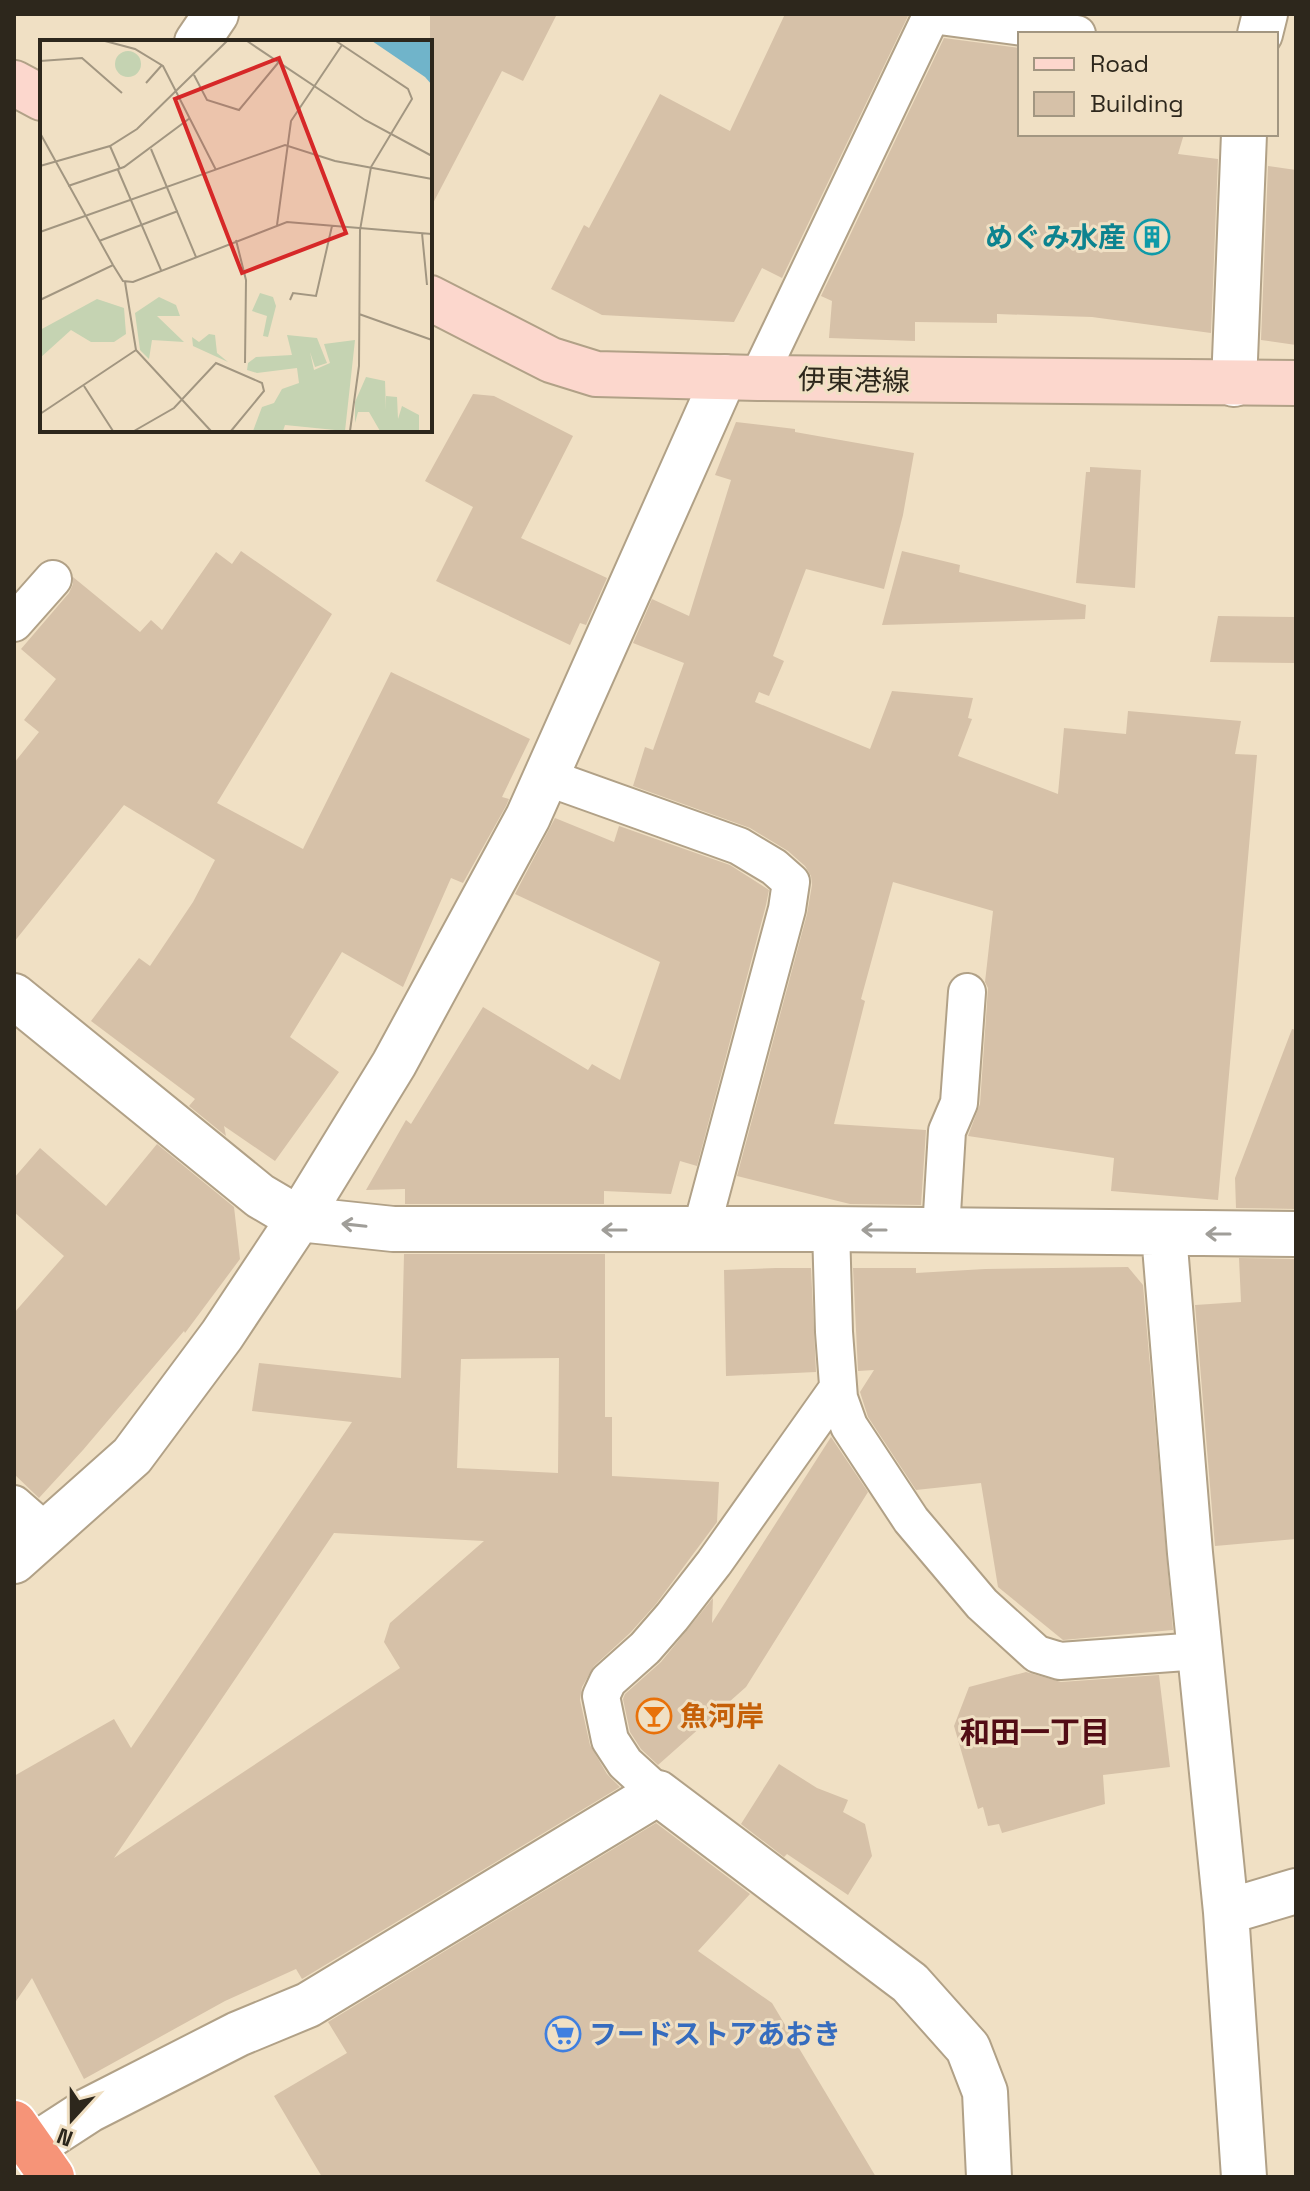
<svg xmlns="http://www.w3.org/2000/svg" width="1310" height="2191" font-family="'Space Grotesk','Noto Sans JP',sans-serif">
	<rect width="100%" height="100%" fill="#f0e0c4"/>
	<path fill="#d6c1a8" fill-rule="evenodd" d="M430 14H557L523 81 502 71 430 209Z
		M785 14H909L782 278 762 268 734 322 602 315 551 289 584 225 589 228 660 94 730 131Z
		M944 38 1020 48V134H1184L1178 154 1218 159 1211 333 1092 317 997 314V323L915 322V341L829 338 832 301 821 296Z
		M1268 166 1296 170V345L1261 340Z
		M473 394 494 396 573 436 521 538 607 578 586 625 580 623 570 645 436 581 473 507 425 481Z
		M736 422 795 429V432L914 453 903 515 884 589 806 569 773 656 784 661 769 696 759 692 755 702 870 749 892 691 973 698 968 718 972 719 958 756 1058 794 1064 728 1126 734 1128 711 1241 721 1235 754 1257 755 1218 1200 1111 1191 1114 1158 968 1136 980 1104 988 988 985 982 993 911 893 882 861 999 865 1001 834 1124 926 1130 921 1205 850 1204 737 1176 807 914 812 885 811 876 805 866 788 851 750 828 633 786 645 747 653 750 684 663 633 643 652 599 689 616 731 480 715 475Z
		M1090 467 1141 470 1135 588 1076 583 1086 472H1090Z
		M241 551 332 614 217 803 303 849 391 672 530 739 502 797 509 799 506 806 463 883 451 878 403 987 342 952 290 1037 339 1072 275 1161 224 1126 226 1136 189 1106 195 1099 91 1021 139 958 150 966 193 902 215 860 124 805 14 942V763L39 732 24 720 56 679 21 649 69 593 73 584V577L140 632 151 620 162 630 216 552 232 564Z
		M902 551 960 565 959 572 1086 605 1085 619 882 625Z
		M1218 616 1296 617V663L1210 662Z
		M555 818 614 842 619 826 730 865 769 890 766 905 697 1166 680 1161 671 1194 604 1191V1204H405V1189L366 1190 406 1120 411 1124 483 1007 588 1070 592 1064 620 1080 660 962 515 894Z
		M1292 1029 1296 1030V1209L1236 1208 1235 1178Z
		M157 1144 234 1207 240 1259 185 1333 184 1331 83 1450 39 1498 14 1474V1313L64 1256 14 1212V1178L40 1148 106 1206Z
		M404 1254H605V1417H612V1476L719 1482 717 1522 656 1604 630 1633 594 1666 582 1687 580 1700 590 1745 607 1774 620 1787 302 1979 296 1969 225 2001 84 2079 32 1978 14 2004V1776L114 1719 131 1748 352 1422 252 1411 259 1363 401 1378ZM559 1358 558 1473 457 1468 461 1359ZM334 1533 484 1541 390 1623 384 1642 400 1668 114 1858Z
		M1239 1258 1296 1259V1539L1215 1546 1195 1305 1241 1302Z
		M1128 1267 1143 1285 1173 1630 1063 1640 998 1587 981 1483 916 1490 868 1417 860 1392 874 1370 858 1371 853 1268H916V1273L985 1269Z
		M776 1268H811L816 1372 726 1376 724 1270Z
		M831 1437 868 1492 746 1687 658 1765 641 1749 630 1732 623 1699 625 1694 661 1662 713 1598 712 1623Z
		M1026 1672 1061 1682 1159 1675 1170 1767 1103 1775 1105 1804 1002 1833 999 1824 988 1826 983 1807 978 1809 954 1726 969 1687Z
		M779 1764 817 1788 848 1800 843 1812 865 1824 872 1856 848 1895 787 1854 784 1857 741 1824Z
		M656 1823 750 1894 698 1951 772 2003 876 2177H322L274 2096 347 2053 328 2022Z"/>
	<g fill="none" stroke-linecap="round" stroke-linejoin="round">
		<g stroke="#b1a187" stroke-width="40">
			<path id="service" d="M932 15 1077 34
				M758 378 932 14
				M14 623 53 579
				M546 777 739 846 774 867 791 882 787 909 701 1230
				M831 1229 834 1332 839 1398 849 1426 911 1520 982 1604 1037 1654 1060 1661 1200 1651
				M941 1230 947 1131 959 1103 967 992
				M14 1504 46 1532
				M658 1793 625 1763 610 1740 601 1696 608 1681 645 1648 672 1617 714 1563 838 1388"/>
		</g>
		<g stroke="#b1a187" stroke-width="48">
			<path id="minor" d="M1260 34 1265 14
				M197 42 216 14
				M1234 384 1244 134
				M14 996 260 1196 299 1219 393 1229H831L1296 1234
				M1164 1234 1190 1553 1226 1912 1244 2177
				M14 1561 132 1456 222 1335 299 1219 394 1064 528 817 724 377
				M1226 1912 1296 1891
				M32 2147 89 2110 238 2034 308 2005 658 1793 910 1983 968 2048 985 2092 989 2177"/>
		</g>
		<g stroke="#b1a187" stroke-width="48">
			<path id="secondary" d="M14 83 42 98
				M430 298 551 360 596 374 758 378 1296 383"/>
		</g>
		<g stroke="#fff" stroke-width="48">
			<path id="trunk" d="M14 2123 52 2177"/>
		</g>
		<use href="#service" stroke="#fff" stroke-width="36"/>
		<use href="#minor" stroke="#fff" stroke-width="44"/>
		<use href="#secondary" stroke="#fcd7cd" stroke-width="44"/>
		<use href="#trunk" stroke="#f69478" stroke-width="44"/>
	</g>
	<defs><path id="oneway-shaft" d="M-6 0H5M1.5-3L5.5 0L1.5 3" fill="none" stroke-width="1.6" stroke-linecap="round" stroke-linejoin="round" transform="scale(2)"/></defs>
	<g stroke="#a09e99">
		<use href="#oneway-shaft" transform="translate(354 1225) rotate(-174)"/>
		<use href="#oneway-shaft" transform="translate(614 1230) rotate(-180)"/>
		<use href="#oneway-shaft" transform="translate(874 1230) rotate(-180)"/>
		<use href="#oneway-shaft" transform="translate(1218 1234) rotate(-180)"/>
	</g>
	<defs>
		<g id="building-ring" transform="scale(1.8)"><circle r="9.5" fill="#f0e0c4" stroke="#0f9aa8" stroke-width="1.5"/><path d="M-4-6H4V6H1V3H-1V6H-4ZM-2.5-4.3h1.7v1.8h-1.7ZM.8-4.3h1.7v1.8H.8ZM-2.5-1h1.7V.8h-1.7ZM.8-1h1.7V.8H.8Z" fill="#0f9aa8"/></g>
		<g id="bar-ring" transform="scale(1.8)"><circle r="9.5" fill="#f0e0c4" stroke="#e8710a" stroke-width="1.5"/><path d="M-6-5H6L.8 .8V4.5H3.5V6h-7V4.5H-.8V.8Z" fill="#e8710a"/></g>
		<g id="supermarket-ring" transform="scale(1.8)"><circle r="9.5" fill="#f0e0c4" stroke="#3f7fe0" stroke-width="1.5"/><path d="M-6-5.5h2.5l.6 2H6L4.5 2H-2.5L-4.4-4H-6ZM-1.5 3.2a1.3 1.3 0 1 0 .1 0ZM3 3.2a1.3 1.3 0 1 0 .1 0Z" fill="#3f7fe0"/></g>
	</defs>
	<g fill-rule="evenodd">
		<use href="#building-ring" x="1152" y="237"/>
		<use href="#bar-ring" x="654" y="1716"/>
		<use href="#supermarket-ring" x="563" y="2034"/>
	</g>
	<g text-anchor="middle" dominant-baseline="central" stroke-width="6" stroke-linejoin="round" paint-order="stroke">
		<g font-size="28" font-weight="bold" fill="#0d838f" stroke="#f0e0c4" text-anchor="end">
			<text x="1126" y="237">めぐみ水産</text>
		</g>
		<g font-size="28" fill="#2d271c" stroke="#f0e0c4">
			<text transform="translate(854 380) rotate(1)">伊東港線</text>
		</g>
		<g font-size="28" font-weight="bold" fill="#c56008" stroke="#f0e0c4" text-anchor="start">
			<text x="680" y="1716">魚河岸</text>
		</g>
		<g font-size="28" font-weight="bold" fill="#366cbe" stroke="#f0e0c4" text-anchor="start">
			<text x="589" y="2034">フードストアあおき</text>
		</g>
		<g font-size="30" font-weight="bold" fill="#520c15" stroke="#f0e0c4">
			<text x="1035" y="1732">和田一丁目</text>
		</g>
	</g>
	<g transform="translate(40 40)">
		<rect width="392" height="392" fill="#f0e0c4"/>
		<path d="M75 24a13 13 0 1 1 26 0a13 13 0 1 1-26 0ZM220 253 233 257 236 266 228 297 223 296 227 276 212 271ZM119 257 136 265 140 276H117L144 302 112 300 109 319 100 310 95 273ZM57 259 84 268 86 294 74 302H51L31 290 0 318V290ZM169 294 175 295 177 313 188 322 153 306 152 297 159 302ZM247 295 277 298 287 323 275 327 270 312 274 330 290 323 284 304 315 300 305 391 245 385 243 391H213L222 367 234 363 242 349 259 343 257 328 217 333 207 330 208 323 216 317 252 315ZM326 337 345 341 346 370V356L357 357 358 379 362 366 379 375V391H340L329 372H318L315 383V362Z" fill="#c5d3b2"/>
		<path d="M332 1H392V45L385 37Z" fill="#70b4ca"/>
		<path fill="none" stroke="#a29681" stroke-width="2" d="M65 1 95 9 123 26 176 130M207 1 325 80 392 116M296 1 368 49 372 59 331 127 320 190 319 326 310 391M0 21 42 18 82 53M154 35 167 60 199 70 238 23M106 43 122 25M0 93 73 225M70 106 80 129M111 109 156 217M0 126 70 106 97 89 187 1M78 130 121 230M28 146 84 127 150 78M237 185 251 81 302 5M0 192 245 105 295 121 392 139M382 193 387 245M196 200 206 240 205 323M59 201 138 171M85 242 96 310 171 391M0 260 73 225 83 241 93 242 247 182 392 194M250 260 253 253 276 256 292 186M319 274 392 300M44 346 73 391M0 374 96 310M94 391 134 368 176 323 222 343 224 351 191 391"/>
		<path fill="#d62828" fill-opacity="0.15" stroke="#d62828" stroke-width="4" d="M239 18 306 193 202 233 135 59Z"/>
		<rect width="392" height="392" fill="none" stroke="#2d271c" stroke-width="4"/>
	</g>
	<rect width="1310" height="2191" fill="none" stroke="#2d271c" stroke-width="32"/>
	<rect x="1018" y="32" width="260" height="104" fill="#f0e0c4" stroke="#a29681" stroke-width="2"/>
	<rect x="1034" y="58" width="40" height="12" fill="#fcd7cd" stroke="#a29681" stroke-width="2"/>
	<text x="1090" y="72" font-size="24" fill="#2d271c">Road</text>
	<rect x="1034" y="92" width="40" height="24" fill="#d6c1a8" stroke="#a29681" stroke-width="2"/>
	<text x="1090" y="112" font-size="24" fill="#2d271c">Building</text>
	<g transform="translate(72 2119) rotate(201)" stroke="#f0e0c4" stroke-width="6" paint-order="stroke">
	<path d="M0-6L14 30L0 20L-14 30Z" fill="#2d271c"/>
	<text y="-12" font-size="22" font-weight="bold" text-anchor="middle" fill="#2d271c">N</text>
	</g>
</svg>
